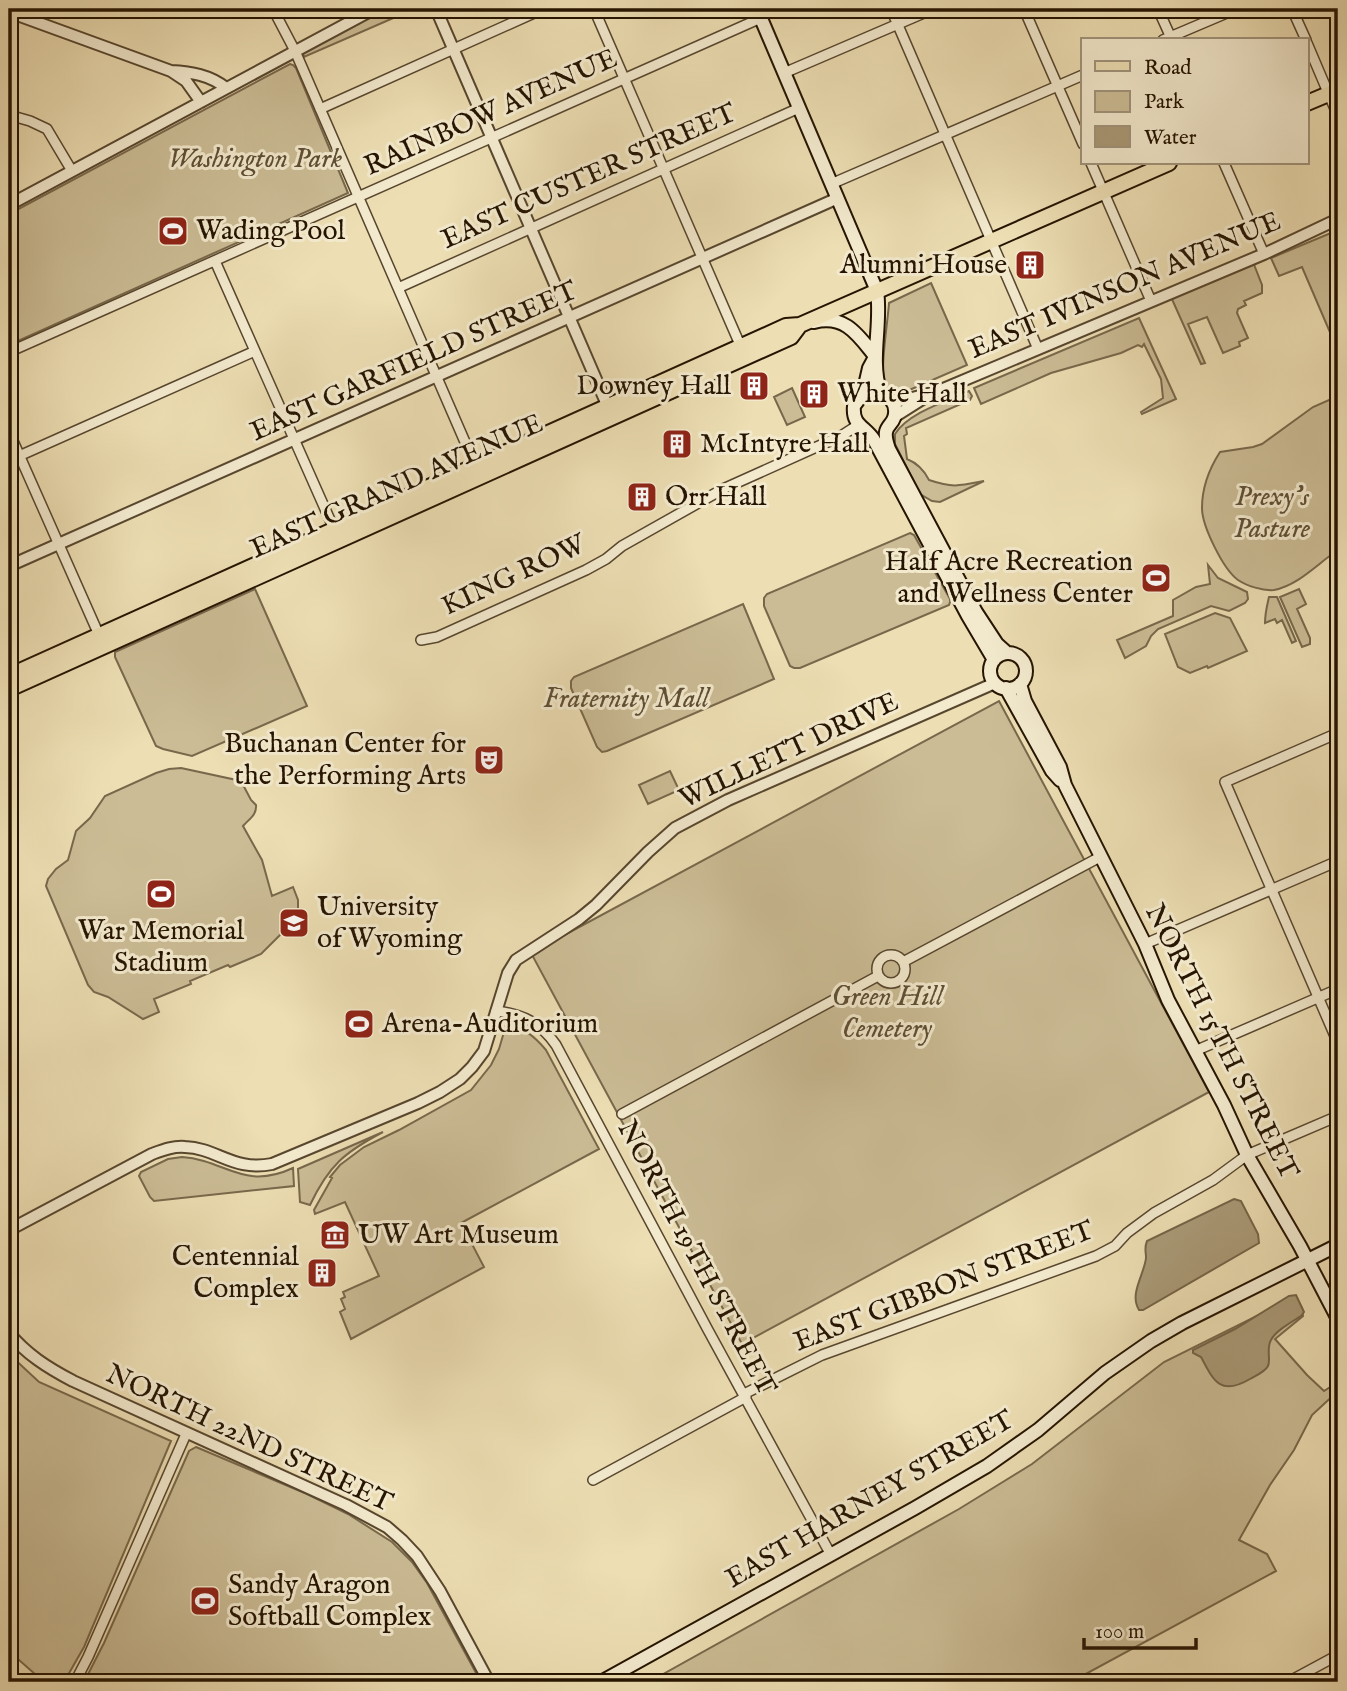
<svg xmlns="http://www.w3.org/2000/svg" width="1347" height="1691" font-family="'IM FELL English',serif">
	<rect width="100%" height="100%" fill="#eddeb3"/>
	<filter id="stains"><feTurbulence type="fractalNoise" baseFrequency=".00286" numOctaves="4"/><feColorMatrix values="0 0 0 0 .2 0 0 0 0 .09 0 0 0 0 .02 0 0 0 .5 -.17"/></filter>
	<radialGradient id="worn" r=".72"><stop offset=".6" stop-color="#630" stop-opacity="0"/><stop offset="1" stop-color="#630" stop-opacity=".3"/></radialGradient>
	<path fill="#cbbc95" stroke="#78684b" stroke-width="2" d="M384 9H414L304 57 303 54 304 50Z
		M290 64 293 65 296 68 348 193 9 345V214Z
		M1338 230V342L1335 344 1302 267 1279 276 1271 258Z
		M1253 262 1262 285V293L1244 301 1246 305 1238 309 1237 313 1248 338 1239 342 1240 346 1223 353 1207 317 1188 324 1205 363 1201 364 1171 297Z
		M931 283 967 365 898 395C891 395 888 393 885 387 879 375 888 320 889 303Z
		M1139 318 1176 399 1142 414 1141 412 1163 398 1161 379 1144 344 1142 347 1138 345 1121 353 1051 373 981 404 974 388Z
		M792 388 805 417 787 425 774 397Z
		M969 391 972 396 970 400 906 428 907 434 904 436 907 459C917 463 924 470 929 480 953 488 959 486 984 481L940 502 932 501 920 494 895 444V434C908 413 947 401 969 391Z
		M1338 396V550C1318 563 1299 585 1274 590 1263 591 1247 586 1238 580 1223 569 1202 526 1202 508 1202 488 1209 469 1220 452L1253 447 1262 444 1313 407Z
		M910 533 914 535 950 599V602L949 605 800 668H794L790 666 764 606V598L767 594Z
		M1208 565 1218 578 1247 592 1248 599 1245 603 1229 611 1211 606 1158 629 1151 636 1146 646 1125 658 1117 640 1173 616V600L1196 587 1210 584Z
		M255 589 307 706 192 756 163 749 156 746 115 657V652Z
		M1299 589 1306 604 1297 609 1310 638V644L1302 647 1280 597Z
		M1269 597H1277L1296 641 1292 643 1282 620 1277 623 1275 619 1265 623C1265 613 1267 606 1269 597Z
		M743 604 774 679 607 751 602 752 597 747 571 688V681L574 677Z
		M1215 613 1230 618 1247 651 1208 668 1207 666 1190 673 1178 667 1165 634Z
		M999 701 1209 1092 742 1344 531 953Z
		M181 768 241 781 251 800 256 805C257 815 249 819 243 826L262 860 272 896 293 887 298 900V911L280 935 261 954 230 967 228 965 190 981 191 984 154 999 159 1012 143 1019 108 997 94 992 88 985 46 886 48 879 56 869 68 860 76 831 90 818 105 796 156 773 169 769Z
		M670 771 679 790 648 804 639 785Z
		M506 1025C524 1027 535 1037 546 1050L599 1149 461 1223 484 1267 351 1339 340 1312 345 1309 341 1299 345 1297 343 1292 379 1276 345 1202 315 1214 314 1210 332 1178 330 1177 340 1165 364 1147 399 1130 471 1090 491 1065 499 1049Z
		M383 1132C345 1152 329 1165 310 1205L300 1202 298 1169Z
		M182 1157C226 1160 243 1191 293 1168L294 1186 154 1201 150 1197 139 1176 141 1172 168 1159Z
		M1293 1298 1302 1308 1303 1316 1275 1339 1307 1375 1324 1391 1338 1382V1391L1312 1415 1294 1450 1270 1485 1239 1540 1267 1554 1276 1571 1071 1682H649L959 1509 1032 1464 1164 1362Z
		M9 1354 39 1382 171 1441 84 1647 64 1682H44L11 1653 9 1649Z
		M196 1447 307 1494 348 1514 392 1542 412 1562 427 1583 481 1682H84L104 1643 189 1451Z"/>
	<path fill="#a99976" stroke="#746447" stroke-width="2" d="M1234 1199 1241 1201 1258 1234 1259 1243 1143 1310H1139C1129 1294 1144 1275 1146 1258 1146 1251 1144 1248 1147 1241Z
		M1296 1295 1304 1312 1301 1316C1292 1322 1276 1330 1271 1340 1266 1348 1271 1360 1268 1366 1265 1372 1255 1376 1250 1379 1221 1396 1214 1382 1201 1357L1193 1353V1350L1235 1329 1289 1296Z"/>
	<g fill="none" stroke-linecap="round" stroke-linejoin="round">
		<g stroke="#57462e" stroke-width="12">
			<path id="minor" d="M273 9 295 51 475 465
				M594 9 741 347
				M891 9 1038 349
				M1024 9 1083 144
				M1158 9 1172 40
				M1292 9 1306 40
				M1163 40 1236 9
				M1307 43 1338 116
				M784 73 933 9
				M320 109 543 9
				M9 115 30 121 47 129 72 171
				M1091 163 1151 301
				M1224 163 1264 254
				M831 184 1083 75
				M215 261 334 529
				M398 288 799 108
				M9 352 761 18
				M9 432 99 635
				M19 456 255 351
				M421 640 437 637 586 570 606 559 622 546 723 489 841 436 858 425
				M1338 733 1225 782 1338 1043
				M1145 944 1338 861
				M877 969a14 14 0 1 1 28 0a14 14 0 1 1-28 0Z
				M903 962 1100 857
				M496 1011C522 1014 541 1023 556 1045L708 1330 831 1555
				M1195 1051 1338 989
				M622 1114 878 976
				M744 1394 822 1355 1096 1256 1115 1246 1127 1233 1154 1213 1213 1180 1247 1155 1338 1116
				M593 1480 746 1397
				M75 1682 88 1657 186 1434
				M1288 1682 1338 1655"/>
		</g>
		<g stroke="#57462e" stroke-width="14">
			<path id="tertiary" d="M436 9 608 407
				M9 12 171 71 186 81 201 102
				M171 71C191 72 210 75 226 88
				M9 205 374 9
				M892 400 900 401 936 392 1264 254 1338 219
				M894 417 924 398
				M9 566 838 198
				M9 1230 152 1154C163 1150 173 1146 185 1147 217 1148 234 1172 272 1164L418 1103 440 1092 460 1079 472 1067 484 1051 508 973 516 960 579 919 596 905 648 852 675 828 728 800 995 683
				M9 1333C26 1354 48 1368 73 1381L346 1505 387 1527 402 1540 417 1556 440 1591 489 1682"/>
		</g>
		<g stroke="#251401" stroke-width="16">
			<path id="secondary" d="M757 9 877 291C882 324 870 358 880 391
				M814 322C845 314 858 335 875 356
				M875 357 869 368 863 394 854 406C852 426 865 426 874 440L968 616 994 660
				M873 391C887 392 899 403 894 418 892 424 887 426 886 432 885 438 887 443 889 449L976 612 997 644 1007 653
				M990 671a18 18 0 1 1 36 0a18 18 0 1 1-36 0Z
				M1020 684 1025 701 1060 767 1065 785 1145 944 1168 1000 1224 1105 1247 1155 1300 1246 1338 1319
				M1006 688 1052 771 1060 780
				M601 1682 915 1508 987 1466 1038 1430 1105 1373 1151 1341 1182 1323 1338 1245"/>
		</g>
		<g stroke="#251401" stroke-width="18">
			<path id="primary" d="M1307 103 1338 90
				M9 676 786 326 800 325 1169 163
				M9 689 791 337 800 325"/>
		</g>
		<use href="#minor" stroke="#f3eace" stroke-width="9"/>
		<use href="#tertiary" stroke="#f3eace" stroke-width="10"/>
		<use href="#secondary" stroke="#f3eace" stroke-width="12"/>
		<use href="#primary" stroke="#eddeb3" stroke-width="14"/>
	</g>
	<defs>
		<g id="stadium-square" transform="scale(1.575)"><rect x="-9" y="-9" width="18" height="18" rx="4" fill="#8f2418" stroke="#f3eace"/><path d="M0-5a6.5 5 0 1 0 0 10a6.5 5 0 1 0 0-10ZM-3.5-1.8h7v3.6h-7Z" fill="#fff"/></g>
		<g id="building-square" transform="scale(1.575)"><rect x="-9" y="-9" width="18" height="18" rx="4" fill="#8f2418" stroke="#f3eace"/><path d="M-4-6H4V6H1V3H-1V6H-4ZM-2.5-4.3h1.7v1.8h-1.7ZM.8-4.3h1.7v1.8H.8ZM-2.5-1h1.7V.8h-1.7ZM.8-1h1.7V.8H.8Z" fill="#fff"/></g>
		<g id="theatre-square" transform="scale(1.575)"><rect x="-9" y="-9" width="18" height="18" rx="4" fill="#8f2418" stroke="#f3eace"/><path d="M-5-5.5Q0-4 5-5.5V0Q5 5 0 6Q-5 5-5 0ZM-3.3-2.5H-1v1.5H-3.3ZM1-2.5H3.3v1.5H1ZM-2.8 1Q0 5.5 2.8 1Z" fill="#fff"/></g>
		<g id="university-square" transform="scale(1.575)"><rect x="-9" y="-9" width="18" height="18" rx="4" fill="#8f2418" stroke="#f3eace"/><path d="M0-5L7-2L0 1L-7-2ZM-4 1L0 2.5L4 1V4Q0 6-4 4Z" fill="#fff"/></g>
		<g id="museum-square" transform="scale(1.575)"><rect x="-9" y="-9" width="18" height="18" rx="4" fill="#8f2418" stroke="#f3eace"/><path d="M0-6L6-3V-2H-6V-3ZM-5-1h2V3h-2ZM-1-1h2V3h-2ZM3-1h2V3H3ZM-6 4H6V6H-6Z" fill="#fff"/></g>
	</defs>
	<g fill-rule="evenodd">
		<use href="#stadium-square" x="173" y="231"/>
		<use href="#building-square" x="1030" y="265"/>
		<use href="#building-square" x="754" y="386"/>
		<use href="#building-square" x="814" y="394"/>
		<use href="#building-square" x="677" y="444"/>
		<use href="#building-square" x="642" y="497"/>
		<use href="#stadium-square" x="1156" y="578"/>
		<use href="#theatre-square" x="489" y="760"/>
		<use href="#stadium-square" x="161" y="894"/>
		<use href="#university-square" x="294" y="923"/>
		<use href="#stadium-square" x="359" y="1024"/>
		<use href="#museum-square" x="335" y="1235"/>
		<use href="#building-square" x="322" y="1273"/>
		<use href="#stadium-square" x="205" y="1601"/>
	</g>
	<g text-anchor="middle" dominant-baseline="central" stroke-width="6" stroke-linejoin="round" paint-order="stroke">
		<g font-size="28" fill="#251401" stroke="#f3eace">
			<text transform="translate(491 113) rotate(-24)">RAINBOW AVENUE</text>
			<text transform="translate(589 177) rotate(-24)">EAST CUSTER STREET</text>
			<text transform="translate(1125 286) rotate(-23)">EAST IVINSON AVENUE</text>
			<text transform="translate(414 362) rotate(-24)">EAST GARFIELD STREET</text>
			<text transform="translate(397 487) rotate(-24)">EAST GRAND AVENUE</text>
			<text transform="translate(514 576) rotate(-25)">KING ROW</text>
			<text transform="translate(789 751) rotate(-25)">WILLETT DRIVE</text>
			<text transform="translate(1221 1042) rotate(63)">NORTH 15TH STREET</text>
			<text transform="translate(696 1258) rotate(62)">NORTH 19TH STREET</text>
			<text transform="translate(944 1287) rotate(-21)">EAST GIBBON STREET</text>
			<text transform="translate(249 1439) rotate(25)">NORTH 22ND STREET</text>
			<text transform="translate(870 1500) rotate(-30)">EAST HARNEY STREET</text>
		</g>
		<g font-size="28" font-style="italic" fill="#5f4f35" stroke="#f3eace">
			<text x="255" y="159">Washington Park</text>
			<text x="1272" y="497">Prexy's<tspan x="1272" dy="32">Pasture</tspan></text>
			<text x="626" y="699">Fraternity Mall</text>
			<text x="887" y="997">Green Hill<tspan x="887" dy="32">Cemetery</tspan></text>
		</g>
		<g font-size="28" fill="#251401" stroke="#f3eace" text-anchor="start">
			<text x="196" y="231">Wading Pool</text>
			<text x="1007" y="265" text-anchor="end">Alumni House</text>
			<text x="731" y="386" text-anchor="end">Downey Hall</text>
			<text x="837" y="394">White Hall</text>
			<text x="700" y="444">McIntyre Hall</text>
			<text x="665" y="497">Orr Hall</text>
			<text x="1133" y="562" text-anchor="end">Half Acre Recreation<tspan x="1133" dy="32">and Wellness Center</tspan></text>
			<text x="466" y="744" text-anchor="end">Buchanan Center for<tspan x="466" dy="32">the Performing Arts</tspan></text>
			<text x="317" y="907">University<tspan x="317" dy="32">of Wyoming</tspan></text>
			<text x="161" y="931" text-anchor="middle">War Memorial<tspan x="161" dy="32">Stadium</tspan></text>
			<text x="382" y="1024">Arena-Auditorium</text>
			<text x="358" y="1235">UW Art Museum</text>
			<text x="299" y="1257" text-anchor="end">Centennial<tspan x="299" dy="32">Complex</tspan></text>
			<text x="228" y="1585">Sandy Aragon<tspan x="228" dy="32">Softball Complex</tspan></text>
		</g>
	</g>
	<rect width="1347" height="1691" fill="none" stroke="#eddeb3" stroke-width="35"/>
	<rect x="10" y="10" width="1326" height="1670" fill="none" stroke="#251401" stroke-width="3.5"/>
	<rect x="18" y="18" width="1312" height="1656" fill="none" stroke="#251401" stroke-width="2"/>
	<rect x="1081" y="38" width="228" height="126" fill="#f3eace" stroke="#a1947c" stroke-width="2"/>
	<rect x="1095" y="61" width="35" height="10" fill="#eddeb3" stroke="#a1947c" stroke-width="2"/>
	<text x="1144" y="74" font-size="21" fill="#251401">Road</text>
	<rect x="1095" y="91" width="35" height="21" fill="#cbbc95" stroke="#a1947c" stroke-width="2"/>
	<text x="1144" y="108" font-size="21" fill="#251401">Park</text>
	<rect x="1095" y="126" width="35" height="21" fill="#a99976" stroke="#a1947c" stroke-width="2"/>
	<text x="1144" y="144" font-size="21" fill="#251401">Water</text>
	<path d="M1084 1638v10h112v-10" fill="none" stroke="#251401" stroke-width="3.5"/>
	<text x="1095" y="1638" font-size="21" fill="#251401" stroke="#f3eace" stroke-width="5" paint-order="stroke">100 m</text>
	<rect width="100%" height="100%" filter="url(#stains)"/>
	<rect width="100%" height="100%" fill="url(#worn)"/>
</svg>
